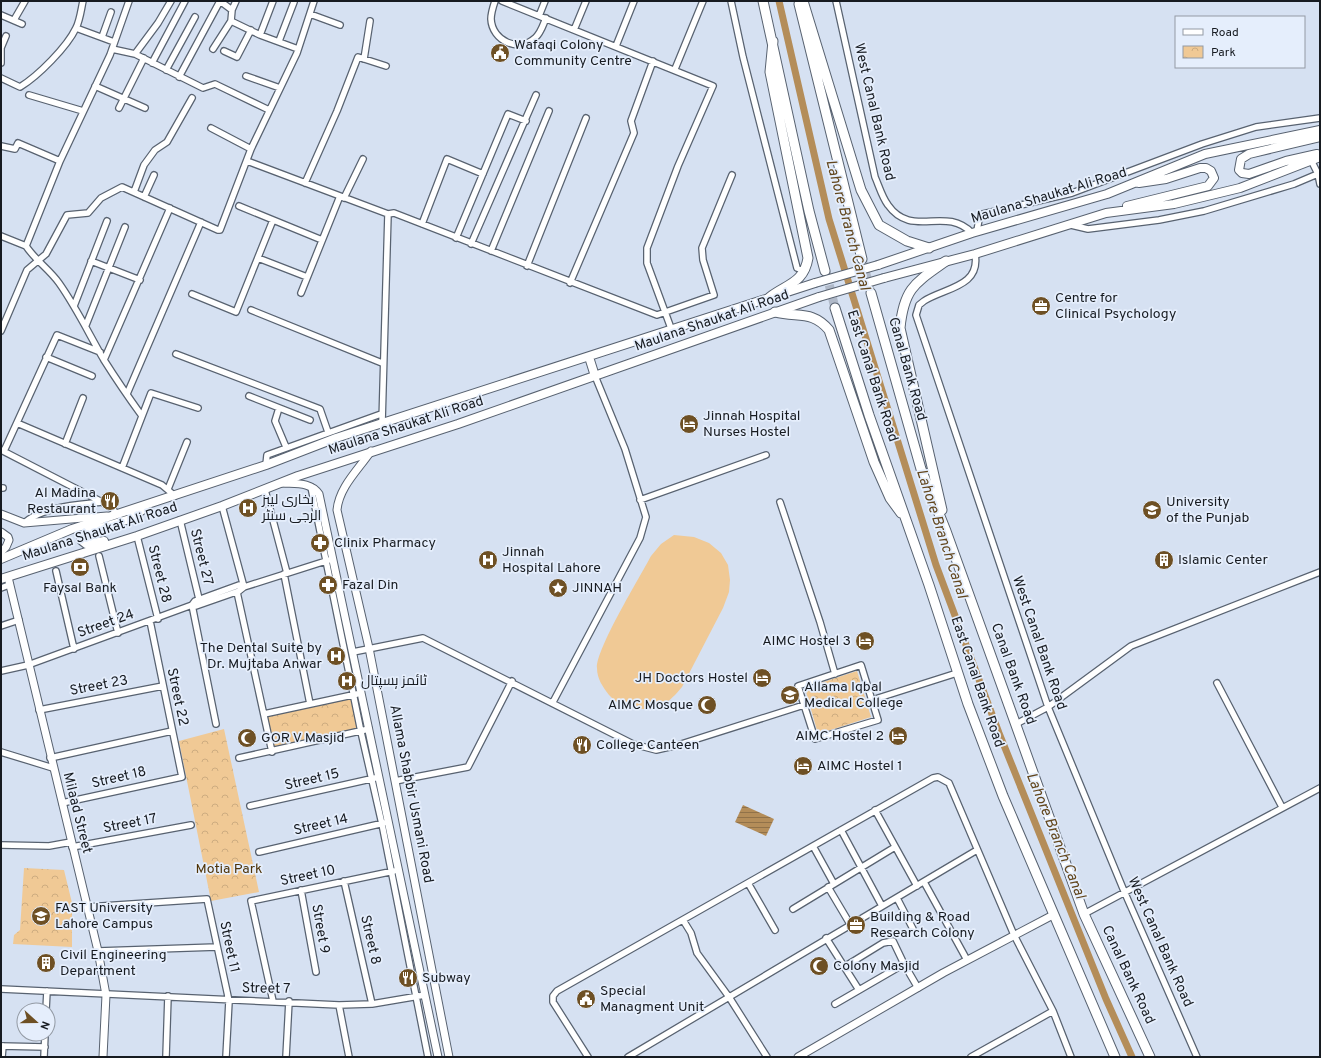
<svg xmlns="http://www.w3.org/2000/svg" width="1321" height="1058" font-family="Overpass,Cairo,sans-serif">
	<defs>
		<pattern id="park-crowns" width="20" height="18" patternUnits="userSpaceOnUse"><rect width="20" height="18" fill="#f0c995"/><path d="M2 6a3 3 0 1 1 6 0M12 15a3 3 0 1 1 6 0" fill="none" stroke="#cdac80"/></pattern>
		<pattern id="water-rules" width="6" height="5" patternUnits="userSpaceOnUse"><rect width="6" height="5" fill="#b48d59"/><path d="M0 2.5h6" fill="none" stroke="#917249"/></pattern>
	</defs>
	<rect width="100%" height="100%" fill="#d6e1f2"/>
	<path fill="url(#park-crowns)" d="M857 671 871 717 818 734 805 688Z
		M352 698 358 731 274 749 267 716Z
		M224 729 259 892 211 901 179 741Z
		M24 868 64 870 72 903V947L13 944 14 935 20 930Z"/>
	<path fill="#f0c995" d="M674 535 694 537 709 543 721 553 728 565 730 580 729 592 723 608 682 687C668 704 659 710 636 709 626 708 616 703 609 695 603 687 597 679 597 668 596 649 640 577 651 556L661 544Z"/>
	<path fill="url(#water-rules)" d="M743 805 774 819 766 836 735 822Z"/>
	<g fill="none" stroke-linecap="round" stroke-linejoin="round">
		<path stroke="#b48d59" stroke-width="7" d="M779 1 829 219 936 565 999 733 1106 999 1132 1057"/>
		<path stroke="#b0b9c8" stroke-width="9" stroke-dasharray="9 4.5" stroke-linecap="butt" d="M862 259 871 293
			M826 272 835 308"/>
		<g stroke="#586270" stroke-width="8">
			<path id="minor" d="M129 1 110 55 60 161 26 246C35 260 49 269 59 283 76 307 89 334 104 360 116 379 129 398 142 416
				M220 1 232 10
				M236 1 232 10 231 21 260 35 298 49
				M495 1C493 7 491 13 491 19 492 41 519 53 535 38 541 33 543 25 546 18
				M502 1 713 86 678 166 647 248V263L672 331
				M731 1 743 57 797 268 805 271
				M836 1 875 177C879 186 882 197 888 205 912 239 945 205 972 233
				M310 14 340 25
				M1 15 22 24
				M539 16 545 1
				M14 20 25 1
				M76 28 114 42
				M574 30 586 1
				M260 35 273 1
				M102 37 111 12
				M279 41 294 2
				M616 46 634 1
				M112 49 135 54 203 88 215 84 269 110
				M213 49 231 21
				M224 51 237 57 251 30
				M135 54 158 23 171 1
				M364 59 370 21
				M1 63V48L6 36
				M152 63 185 1
				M675 69 703 1
				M166 70 195 17
				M246 76 280 88
				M179 77 220 1
				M1 78 20 87C38 76 67 47 76 28 80 20 81 10 83 1
				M95 86 145 108
				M29 95 83 111
				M119 108 144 58
				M211 128 251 149
				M1 146 15 149 18 143 60 161
				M1311 160 1318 174 1320 184
				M247 161 388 214 394 213 657 315 714 295 703 260 702 248 732 175
				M305 183 337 111 358 57 386 66
				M134 192 144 165 155 150 167 142 192 98
				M144 197 154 175
				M344 198 363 159
				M239 206 322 240
				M422 224 447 159 483 174
				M1071 225 1088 229 1159 220 1204 211 1294 184 1320 173
				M977 231 979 219 983 214 1072 193 1202 144 1256 127 1320 118
				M1 236 26 246
				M456 238 508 114 526 121
				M471 244 536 95
				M491 251 549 111
				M975 254C981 287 944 288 924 301L919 305 916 315 1048 707 1124 891 1197 1057
				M258 258 307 277
				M91 261 140 280
				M527 266 586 118
				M570 283 634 133 631 121 653 61
				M301 293 340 196
				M192 294 236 312 273 220
				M74 306 107 221
				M251 310 382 363
				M86 325 125 227
				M1 331 27 270 46 254 67 215 88 213 101 198 122 187 218 230H220L251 149 297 53 314 1
				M176 354 320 409 328 432
				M46 357 92 376
				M104 360 170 208
				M127 394 201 222
				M249 396 310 420
				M279 408 275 421 286 447
				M17 423 162 485 175 496
				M382 423 388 214
				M65 444 83 398
				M1 450 102 502 113 509 116 514
				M4 451 57 335 100 352
				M266 465 267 455 381 414
				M122 468 151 393 198 408
				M311 487 361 732 382 824 428 1057
				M1 488H3
				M168 489 187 442
				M265 490 287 573
				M640 500 766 455
				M780 502 820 622 835 674
				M180 520 199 599
				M24 523C44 506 77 505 102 502
				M137 536 158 619
				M99 556 118 633
				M56 571 74 649
				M284 574 310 704
				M1 588 9 585
				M237 592 272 752
				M1 626 19 620
				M353 652 423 638 633 744 656 750 678 745 804 705
				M861 665 878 720 815 739 798 686Z
				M1 671 28 665 192 605 196 606 239 591 244 587 329 560
				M1217 683 1282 807
				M872 700 957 673
				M553 702 640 538 646 517 625 449 595 376
				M39 710 163 686
				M264 714 357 694
				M216 724 192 605 195 601 239 585 244 587 222 506
				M1016 724 1048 707 1131 646 1320 572
				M1 752 53 768
				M50 758 172 731
				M239 758 369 729
				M395 781 468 767 512 681
				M62 803 182 777 150 621
				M250 806 375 778
				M875 810 917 886
				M841 830 882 906
				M1 845 49 846 71 842
				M813 846 834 884
				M72 847 191 825
				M259 852 384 823
				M344 881 372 1004
				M924 882 967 960
				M748 883 775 930
				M828 887 850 924
				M301 890 316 972
				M897 898 913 929
				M87 907 207 899 229 1001 226 1057
				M793 909 895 847
				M1084 914 1320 788
				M683 920 691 933 697 953 729 997 767 1057
				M826 938 859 990
				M98 951 217 947
				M844 967 883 943 893 941 904 964
				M1 989 339 1005 372 1004 425 995
				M273 1001 251 901 394 871
				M835 1004 904 964 918 988
				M339 1005 349 1057
				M46 1010 47 991
				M1 1046 45 1047
				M2 1057 3 1046
				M44 1057 45 1034
				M166 1057 168 996
				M286 1057 289 1001
				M588 1057 553 1002V996L557 991 933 778 938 777 949 783 1014 935 1053 1011 1071 1057
				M628 1057 977 850
				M971 1057 1053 1011"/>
		</g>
		<g stroke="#586270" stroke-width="9">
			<path id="tertiary" d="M1 514 24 523 107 516
				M1 532 8 537 9 540 6 547 1 552
				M8 577 98 951 106 995 103 1057
				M798 1057 943 973 1053 915"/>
		</g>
		<g stroke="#586270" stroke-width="9">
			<path id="secondary" d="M371 451C359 469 339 487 337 510L369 648 449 1057
				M282 483C296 484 311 482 319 494L438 1057"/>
		</g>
		<g stroke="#586270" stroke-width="10">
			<path id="primary" d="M1317 154 1286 161 1249 174 1242 173 1239 170 1241 159 1249 154 1320 137
				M1127 206 1208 186 1214 178 1211 171 1206 168H1200L1166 179 1139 183
				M878 265 972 233 1107 194 1205 154 1320 130
				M884 278 975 254 1106 213 1174 204 1240 188 1320 157
				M589 357 595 376
				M104 541 86 544 81 540 84 534 87 532 130 519 145 508
				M1 559 72 529 266 465 336 438 815 283
				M1 579 137 536 222 506 298 476 458 424 819 297"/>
		</g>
		<g stroke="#586270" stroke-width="11">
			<path id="trunk" d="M763 1 809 211 825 271
				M803 1 861 190 879 225 907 241 929 248
				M799 4 862 259
				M871 293 921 469 946 531 1084 914 1150 1057
				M770 297C787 284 804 283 808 258L770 72 773 41
				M835 308 869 415 929 585 968 704 1003 796 1115 1057
				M775 312C798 318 812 310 829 330L874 462 890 498 901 513
				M942 510 900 328C904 288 915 283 946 261"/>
		</g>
		<use href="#minor" stroke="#fff" stroke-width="5.5"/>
		<use href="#tertiary" stroke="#fff" stroke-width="7"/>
		<use href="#secondary" stroke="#fff" stroke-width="7"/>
		<use href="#primary" stroke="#fff" stroke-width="8"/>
		<use href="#trunk" stroke="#fff" stroke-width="9"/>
		<g stroke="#586270" stroke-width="10" stroke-linecap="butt">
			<path id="primary-bridge" d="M815 283 878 265
				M819 297 884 278"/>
		</g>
		<use href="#primary-bridge" stroke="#fff" stroke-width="8"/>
	</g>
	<defs>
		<g id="civic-disc" transform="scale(1)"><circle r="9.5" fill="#6e5024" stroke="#e5eefc"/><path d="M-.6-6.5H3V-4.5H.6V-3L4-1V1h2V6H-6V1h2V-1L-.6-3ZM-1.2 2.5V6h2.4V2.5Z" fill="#fff"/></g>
		<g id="office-disc" transform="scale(1)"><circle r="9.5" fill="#6e5024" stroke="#e5eefc"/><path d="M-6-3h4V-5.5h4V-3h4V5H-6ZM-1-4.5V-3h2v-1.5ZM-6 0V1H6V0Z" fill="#fff"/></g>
		<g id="hotel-disc" transform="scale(1)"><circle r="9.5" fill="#6e5024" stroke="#e5eefc"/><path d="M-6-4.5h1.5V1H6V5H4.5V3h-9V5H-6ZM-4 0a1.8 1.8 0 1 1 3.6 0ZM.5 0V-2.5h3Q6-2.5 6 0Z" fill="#fff"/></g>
		<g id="restaurant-disc" transform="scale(1)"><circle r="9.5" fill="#6e5024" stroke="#e5eefc"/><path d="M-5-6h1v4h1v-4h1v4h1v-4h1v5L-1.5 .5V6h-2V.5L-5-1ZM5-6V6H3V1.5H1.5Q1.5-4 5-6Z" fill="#fff"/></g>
		<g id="hospital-disc" transform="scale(1)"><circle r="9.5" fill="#6e5024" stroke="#e5eefc"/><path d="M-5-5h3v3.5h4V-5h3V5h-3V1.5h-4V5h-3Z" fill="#fff"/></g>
		<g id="university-disc" transform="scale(1)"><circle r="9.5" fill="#6e5024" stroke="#e5eefc"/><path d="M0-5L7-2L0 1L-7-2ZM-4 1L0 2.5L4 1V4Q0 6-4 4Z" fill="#fff"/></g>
		<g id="pharmacy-disc" transform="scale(1)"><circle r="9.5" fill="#6e5024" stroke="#e5eefc"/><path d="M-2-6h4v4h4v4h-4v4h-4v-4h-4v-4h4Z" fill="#fff"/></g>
		<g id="building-disc" transform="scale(1)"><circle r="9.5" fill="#6e5024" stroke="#e5eefc"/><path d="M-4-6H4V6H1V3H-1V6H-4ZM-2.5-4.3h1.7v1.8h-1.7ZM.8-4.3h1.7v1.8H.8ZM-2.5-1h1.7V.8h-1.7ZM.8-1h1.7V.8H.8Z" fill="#fff"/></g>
		<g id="bank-disc" transform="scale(1)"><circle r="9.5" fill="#6e5024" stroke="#e5eefc"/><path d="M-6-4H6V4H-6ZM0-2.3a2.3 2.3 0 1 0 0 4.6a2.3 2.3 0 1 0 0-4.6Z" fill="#fff"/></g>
		<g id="sight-disc" transform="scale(1)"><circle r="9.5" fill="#6e5024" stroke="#e5eefc"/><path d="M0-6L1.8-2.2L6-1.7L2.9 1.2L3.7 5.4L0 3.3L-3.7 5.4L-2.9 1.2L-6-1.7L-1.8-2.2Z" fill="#fff"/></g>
		<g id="mosque-disc" transform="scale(1)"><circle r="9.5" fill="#6e5024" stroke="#e5eefc"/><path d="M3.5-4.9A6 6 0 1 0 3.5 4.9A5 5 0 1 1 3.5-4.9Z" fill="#fff"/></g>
	</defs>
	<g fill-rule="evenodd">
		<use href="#civic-disc" x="500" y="53"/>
		<use href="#office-disc" x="1041" y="306"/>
		<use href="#hotel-disc" x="689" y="424"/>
		<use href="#restaurant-disc" x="110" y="501"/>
		<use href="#hospital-disc" x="248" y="508"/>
		<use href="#university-disc" x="1152" y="510"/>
		<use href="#pharmacy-disc" x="320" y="543"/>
		<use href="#hospital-disc" x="488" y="560"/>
		<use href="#building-disc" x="1164" y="560"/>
		<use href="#bank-disc" x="80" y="567"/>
		<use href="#pharmacy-disc" x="328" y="585"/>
		<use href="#sight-disc" x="558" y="588"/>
		<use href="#hotel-disc" x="865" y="641"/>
		<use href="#hospital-disc" x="336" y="656"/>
		<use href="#hotel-disc" x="762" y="678"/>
		<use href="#hospital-disc" x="347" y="681"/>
		<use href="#university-disc" x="790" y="695"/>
		<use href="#mosque-disc" x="707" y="705"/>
		<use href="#hotel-disc" x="898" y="736"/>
		<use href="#mosque-disc" x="247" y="738"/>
		<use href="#restaurant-disc" x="582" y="745"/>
		<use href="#hotel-disc" x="803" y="766"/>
		<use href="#university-disc" x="41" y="916"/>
		<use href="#office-disc" x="856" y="925"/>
		<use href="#building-disc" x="46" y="963"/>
		<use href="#mosque-disc" x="819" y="966"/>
		<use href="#restaurant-disc" x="408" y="978"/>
		<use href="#civic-disc" x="586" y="999"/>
	</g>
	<g text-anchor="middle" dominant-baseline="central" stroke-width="3.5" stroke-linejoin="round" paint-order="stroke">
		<g font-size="14" fill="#171b21" stroke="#e5eefc" text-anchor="start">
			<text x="514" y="45">Wafaqi Colony<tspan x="514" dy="16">Community Centre</tspan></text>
			<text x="1055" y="298">Centre for<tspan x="1055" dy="16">Clinical Psychology</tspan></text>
			<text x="703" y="416">Jinnah Hospital<tspan x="703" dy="16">Nurses Hostel</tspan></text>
			<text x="96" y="493" text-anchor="end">Al Madina<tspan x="96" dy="16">Restaurant</tspan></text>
			<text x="262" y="500">بخاری لیبز<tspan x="262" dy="16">الرجی سنٹر</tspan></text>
			<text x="1166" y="502">University<tspan x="1166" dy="16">of the Punjab</tspan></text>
			<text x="334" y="543">Clinix Pharmacy</text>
			<text x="502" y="552">Jinnah<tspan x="502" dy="16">Hospital Lahore</tspan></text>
			<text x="1178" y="560">Islamic Center</text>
			<text x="342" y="585">Fazal Din</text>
			<text x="80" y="588" text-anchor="middle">Faysal Bank</text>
			<text x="572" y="588">JINNAH</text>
			<text x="851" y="641" text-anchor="end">AIMC Hostel 3</text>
			<text x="322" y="648" text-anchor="end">The Dental Suite by<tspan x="322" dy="16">Dr. Mujtaba Anwar</tspan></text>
			<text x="748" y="678" text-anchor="end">JH Doctors Hostel</text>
			<text x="361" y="681">ٹائمز ہسپتال</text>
			<text x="804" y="687">Allama Iqbal<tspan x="804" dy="16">Medical College</tspan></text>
			<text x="693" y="705" text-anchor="end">AIMC Mosque</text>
			<text x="884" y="736" text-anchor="end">AIMC Hostel 2</text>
			<text x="261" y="738">GOR V Masjid</text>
			<text x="596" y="745">College Canteen</text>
			<text x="817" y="766">AIMC Hostel 1</text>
			<text x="55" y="908">FAST University<tspan x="55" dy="16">Lahore Campus</tspan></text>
			<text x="870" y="917">Building &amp; Road<tspan x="870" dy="16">Research Colony</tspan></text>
			<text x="60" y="955">Civil Engineering<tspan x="60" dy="16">Department</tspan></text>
			<text x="833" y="966">Colony Masjid</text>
			<text x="422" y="978">Subway</text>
			<text x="600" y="991">Special<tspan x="600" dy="16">Managment Unit</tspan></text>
		</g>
		<g font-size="14" fill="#171b21" stroke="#e5eefc">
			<text transform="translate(874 112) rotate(77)">West Canal Bank Road</text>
			<text transform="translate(1049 196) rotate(-17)">Maulana Shaukat Ali Road</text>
			<text transform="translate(712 321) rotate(-19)">Maulana Shaukat Ali Road</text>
			<text transform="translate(907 369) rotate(74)">Canal Bank Road</text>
			<text transform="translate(872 376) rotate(72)">East Canal Bank Road</text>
			<text transform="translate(406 426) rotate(-18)">Maulana Shaukat Ali Road</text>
			<text transform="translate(100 532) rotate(-18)">Maulana Shaukat Ali Road</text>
			<text transform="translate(201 557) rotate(76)">Street 27</text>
			<text transform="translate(159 574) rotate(76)">Street 28</text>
			<text transform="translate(106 624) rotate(-20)">Street 24</text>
			<text transform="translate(1039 643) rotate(71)">West Canal Bank Road</text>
			<text transform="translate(1013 674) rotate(70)">Canal Bank Road</text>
			<text transform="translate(977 682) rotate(71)">East Canal Bank Road</text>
			<text transform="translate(99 686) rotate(-11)">Street 23</text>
			<text transform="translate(177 697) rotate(78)">Street 22</text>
			<text transform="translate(119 778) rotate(-13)">Street 18</text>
			<text transform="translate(312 780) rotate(-13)">Street 15</text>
			<text transform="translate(411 794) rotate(79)">Allama Shabbir Usmani Road</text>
			<text transform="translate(77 813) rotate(76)">Milaad Street</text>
			<text transform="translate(130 824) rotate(-11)">Street 17</text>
			<text transform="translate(321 825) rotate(-13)">Street 14</text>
			<text transform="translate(308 876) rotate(-12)">Street 10</text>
			<text transform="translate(320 929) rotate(80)">Street 9</text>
			<text transform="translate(370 940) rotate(77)">Street 8</text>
			<text transform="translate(1160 942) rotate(66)">West Canal Bank Road</text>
			<text transform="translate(229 947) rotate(78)">Street 11</text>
			<text transform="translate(1128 975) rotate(65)">Canal Bank Road</text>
			<text transform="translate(266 989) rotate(1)">Street 7</text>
		</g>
		<g font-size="14" fill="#4f3408" stroke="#e5eefc">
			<text x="229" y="869">Motia Park</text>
		</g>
		<g font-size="15" font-style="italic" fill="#62461d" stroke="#e5eefc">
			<text transform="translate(847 225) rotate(75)">Lahore Branch Canal</text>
			<text transform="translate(941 534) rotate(72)">Lahore Branch Canal</text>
			<text transform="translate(1055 836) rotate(68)">Lahore Branch Canal</text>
		</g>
	</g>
	<rect width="1321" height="1058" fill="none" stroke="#171b21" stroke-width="4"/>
	<rect x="1175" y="16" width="130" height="52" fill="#e5eefc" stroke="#939aa4"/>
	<rect x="1183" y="29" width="20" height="6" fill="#ffffff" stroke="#939aa4"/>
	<text x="1211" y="36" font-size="12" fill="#171b21">Road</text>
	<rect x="1183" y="46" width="20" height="12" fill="url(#park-crowns)" stroke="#939aa4"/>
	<text x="1211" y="56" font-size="12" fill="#171b21">Park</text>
	<g transform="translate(36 1022) rotate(111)"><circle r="19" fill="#e5eefc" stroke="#939aa4"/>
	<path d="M0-3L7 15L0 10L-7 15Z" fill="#6e5024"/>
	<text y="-6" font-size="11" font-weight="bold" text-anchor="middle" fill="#171b21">N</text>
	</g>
</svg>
